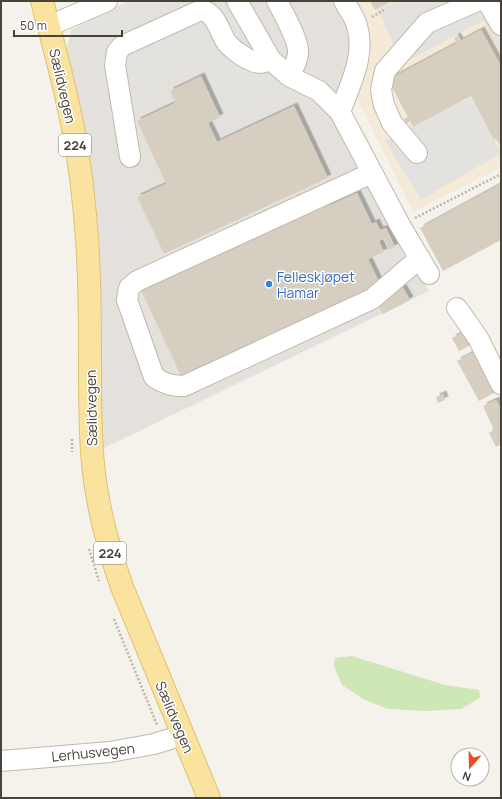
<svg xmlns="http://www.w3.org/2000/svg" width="502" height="799" font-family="Manrope,sans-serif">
	<defs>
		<filter id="shadow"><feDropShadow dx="3.5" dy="-3.5" stdDeviation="0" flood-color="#0004"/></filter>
	</defs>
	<rect width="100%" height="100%" fill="#f4f2eb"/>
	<path fill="#f5e9d7" d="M347 1H370L375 10 392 1H396L378 10 402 64 483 21 501 55V66L481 30 460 41 458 36 454 38 457 43 388 81 408 117 404 119 406 123 410 121 413 127 501 79V167L413 212 357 98 366 72 363 28Z"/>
	<path fill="#e4e1dc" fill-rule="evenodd" d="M128 1H131L83 25 155 86 179 75 202 71 226 122 267 66 230 1H342L356 26 335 115 429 291 100 450 71 94 67 49 71 30ZM201 77 220 117 208 123 217 142 294 106 328 178 164 254 137 197 166 184 137 121 175 103 170 91ZM357 193 372 224 376 222 380 230 386 228 395 247 389 249 384 238 379 241 384 252 368 259 381 286 142 290 330 203 331 205Z"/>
	<path fill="#cfe6b6" d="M352 656 445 685 479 690 480 698 461 709 427 711 388 709 363 699 342 685 334 666 335 658Z"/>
	<path fill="#e3e2df" d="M131 1H230L267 66 291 94 225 122 202 71 179 75 155 86 160 99 129 116 107 115 83 25Z
		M396 1H501V55L483 21 402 64 378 10Z
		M471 97 501 153 421 200 385 141Z"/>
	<path fill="#d6cec0" filter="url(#shadow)" d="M370 1H392L375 10Z
		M481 30 501 66V147L496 139 494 140 471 96 413 127 410 121 406 124 404 119 408 117 388 80 457 43 454 38 457 36 460 41Z
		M201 76 220 117 208 123 217 142 294 106 328 178 164 254 137 197 166 184 137 121 175 103 170 91Z
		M501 184V240L443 271 420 228Z
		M357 193 372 224 376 222 380 230 386 228 395 247 389 250 384 238 379 241 384 252 368 259 381 286 182 378 141 290 330 203 331 205Z
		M402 286 410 300 383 314 375 300Z
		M466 331 473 344 459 351 452 338Z
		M476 351 498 391 479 401 457 361Z
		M443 394 445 400 438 403 436 397Z
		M496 400 501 409V444L496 447 489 433 494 430 483 406Z"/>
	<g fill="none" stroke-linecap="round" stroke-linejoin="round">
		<g stroke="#c0baad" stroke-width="22">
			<path id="minor" d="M237 1 271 60 289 76 319 91 340 112 401 227 429 274
				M277 1C283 13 297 37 298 50 299 59 293 68 289 76
				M487 1 501 25
				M49 26 107 1
				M340 112C350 85 366 55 357 26 355 17 348 9 344 1
				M417 153 392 123 384 105 381 90 385 71 427 23 477 1
				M130 157 115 65 117 52 122 46 201 10C217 13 219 32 227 43 234 51 248 61 259 63 262 63 267 61 271 60
				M372 173 137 281 129 288 127 300 154 377C164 384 172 386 184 386L372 299 420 258
				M457 308 478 338 501 384
				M1 761 110 752 154 744 183 735"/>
		</g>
		<g stroke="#dfc16e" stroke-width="24">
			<path id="major" d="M42 1C60 68 78 135 84 205 90 260 90 315 90 370 90 401 90 433 93 464 97 506 108 547 122 587L209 798"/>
		</g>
		<path stroke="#c1b69f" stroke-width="2.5" stroke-dasharray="2 2" stroke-linecap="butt" d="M372 17 384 10
			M415 218 501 174
			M72 439V452
			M89 549 99 581
			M114 619 157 725"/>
		<use href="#minor" stroke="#fff" stroke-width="20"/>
		<use href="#major" stroke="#f9e39f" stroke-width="22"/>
	</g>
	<circle fill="#3f7fe0" stroke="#fff" stroke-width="1.5" cx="269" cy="284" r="4"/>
	<g text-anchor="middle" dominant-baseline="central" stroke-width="3" stroke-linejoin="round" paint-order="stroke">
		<g fill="#fff" stroke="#7f7b74" stroke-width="1">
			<rect x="59" y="134" width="32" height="22" rx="3"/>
			<rect x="94" y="542" width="32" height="22" rx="3"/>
		</g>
		<g font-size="13" font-weight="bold" fill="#484339">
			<text x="75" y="145">224</text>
			<text x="110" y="553">224</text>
		</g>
		<g font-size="14" fill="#484339" stroke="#fff">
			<text transform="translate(63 86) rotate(77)">Sælidvegen</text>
			<text transform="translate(91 408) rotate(-91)">Sælidvegen</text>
			<text transform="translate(175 717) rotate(67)">Sælidvegen</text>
			<text transform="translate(93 752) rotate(-6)">Lerhusvegen</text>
		</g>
		<g font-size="14" fill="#366cbe" stroke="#fff" text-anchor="start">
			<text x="277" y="276">Felleskjøpet<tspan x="277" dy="16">Hamar</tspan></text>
		</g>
	</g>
	<rect width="502" height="799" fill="none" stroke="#484339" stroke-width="4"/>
	<g transform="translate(470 767) rotate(200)"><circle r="19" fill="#ffffff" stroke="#b6b4b0"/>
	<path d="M0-3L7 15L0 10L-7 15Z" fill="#f04b26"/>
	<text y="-6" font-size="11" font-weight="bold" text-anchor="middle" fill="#484339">N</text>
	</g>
	<path d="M14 30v6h108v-6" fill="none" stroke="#484339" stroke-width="2"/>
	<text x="20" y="30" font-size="12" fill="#484339" stroke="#ffffff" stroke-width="3" paint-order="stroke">50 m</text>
</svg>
